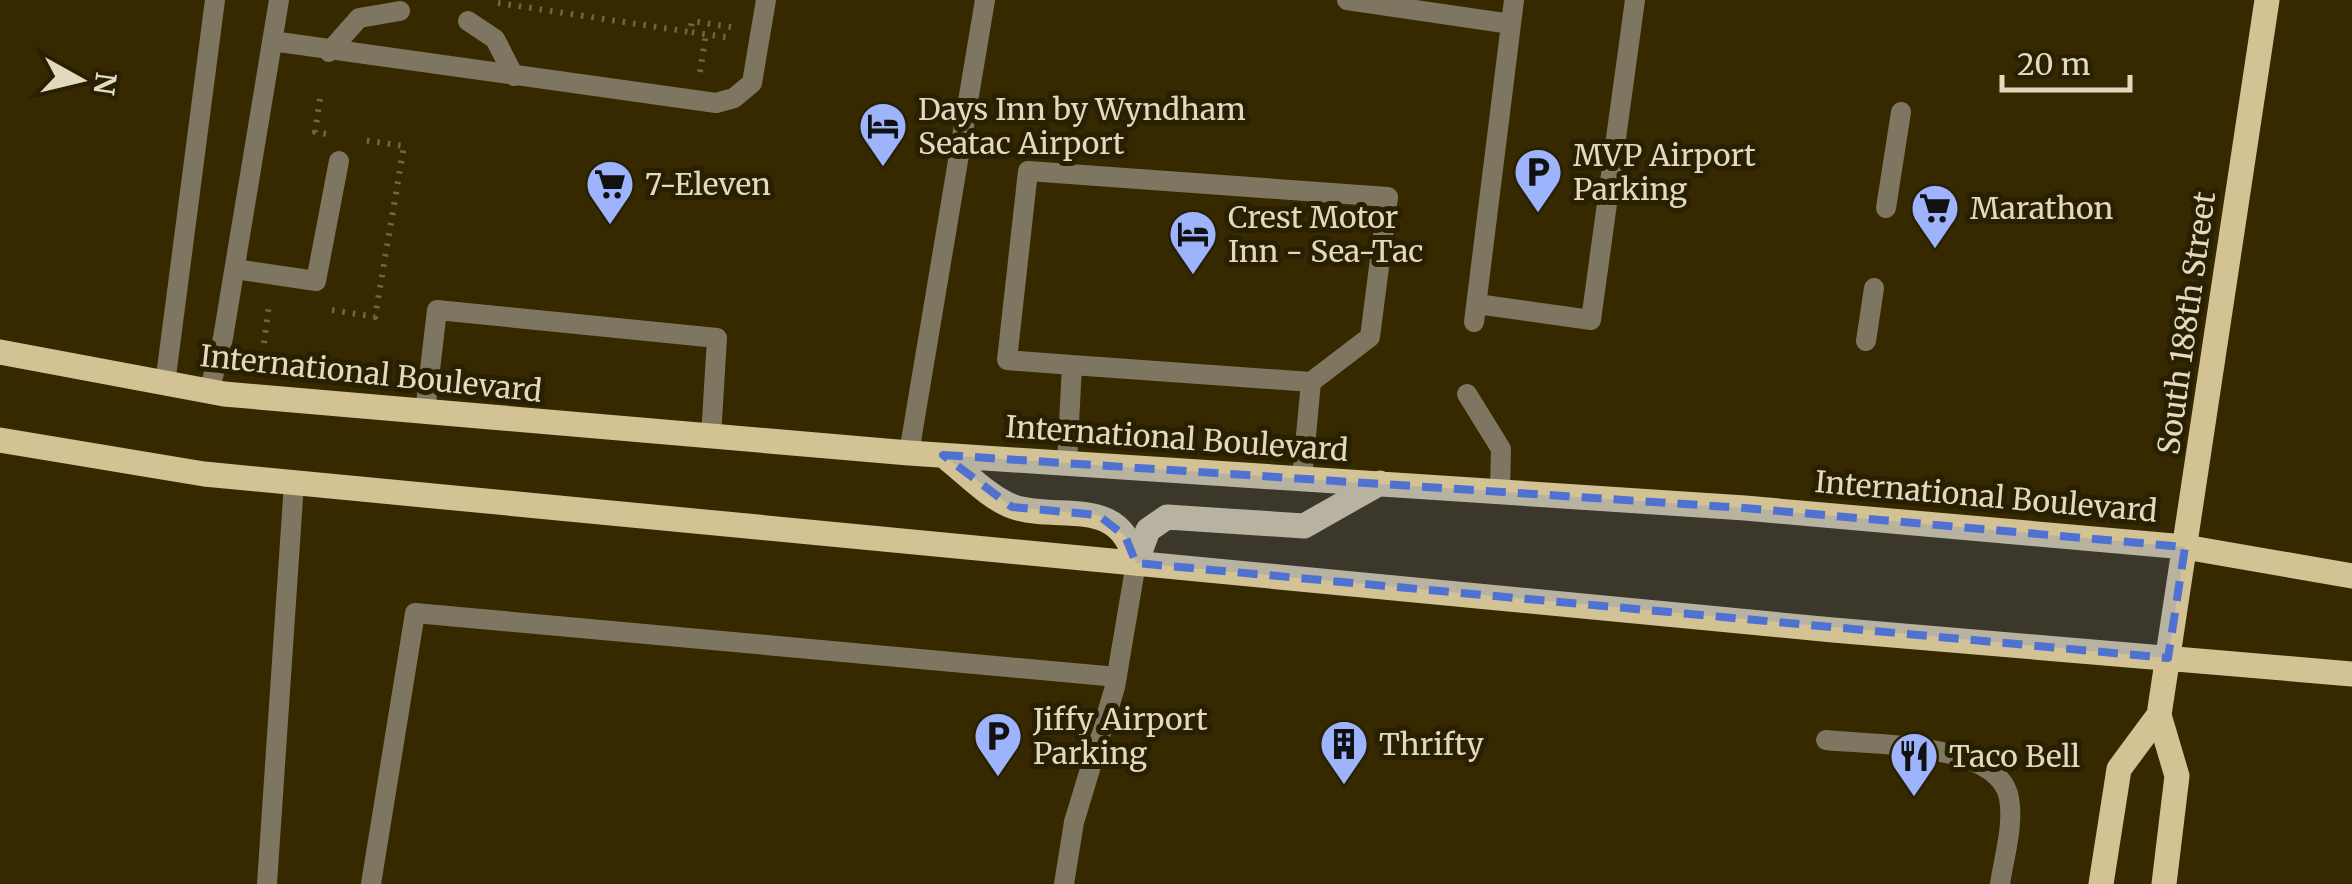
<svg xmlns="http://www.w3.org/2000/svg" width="2352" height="884" font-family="Merriweather,serif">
	<rect width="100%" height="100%" fill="#362900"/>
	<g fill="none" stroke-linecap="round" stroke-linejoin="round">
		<path stroke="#726641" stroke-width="6" stroke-dasharray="2.5 8" stroke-linecap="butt" d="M498 3 690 32
			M731 27 692 21 690 32 732 38
			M700 72 706 34
			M320 99 315 132 326 134
			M332 310 375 317 404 146 363 140
			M264 343 269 304"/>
		<path stroke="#7e7660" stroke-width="20" d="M1347 0 1511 24
			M468 21 495 39 514 76
			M272 41 716 103 734 98 752 83 766 0
			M329 52 359 18 400 11
			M1886 208 1901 112
			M235 269 316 281 339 161
			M1477 304 1591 320 1635 0
			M1474 322 1514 0
			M1866 341 1874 288
			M1072 365 1007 360 1028 171 1388 197 1370 337 1311 382
			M165 384 215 0
			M209 392 223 338 279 0
			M1467 394 1501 449 1500 491
			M425 412 437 310 717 338 711 437
			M909 453 985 0
			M1067 463 1072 365 1311 382 1302 478
			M1826 740C1872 745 1999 742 2009 798 2014 825 2004 857 2000 884
			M267 884 294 483
			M371 884 415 613 1117 677
			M1064 884 1074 822 1115 687 1136 563"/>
		<path stroke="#d3c294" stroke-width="25" d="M0 352 224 394 909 453 1745 508 2185 547 2352 576
			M0 440 204 474 1833 630 2352 674
			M944 456C964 471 990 499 1014 507 1061 522 1121 494 1136 563
			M1136 563 1148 530 1167 517 1304 526 1380 483
			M2159 715 2177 776 2164 884
			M2101 884 2119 769 2159 715 2267 0"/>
	</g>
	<path fill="#4e71d2" fill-opacity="0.2" stroke="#4e71d2" stroke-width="8" stroke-dasharray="20 12" stroke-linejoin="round" d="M943 455 1745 508 2185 547 2168 658 1136 563 1125 536 1098 515 1012 507Z"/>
	<defs>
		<g id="hotel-pin" transform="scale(2.5)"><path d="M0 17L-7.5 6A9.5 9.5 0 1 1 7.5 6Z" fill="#9db4fd" stroke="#292004"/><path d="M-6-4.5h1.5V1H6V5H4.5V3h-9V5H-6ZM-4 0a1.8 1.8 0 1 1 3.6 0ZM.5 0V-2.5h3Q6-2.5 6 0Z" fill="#111"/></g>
		<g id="parking-pin" transform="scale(2.5)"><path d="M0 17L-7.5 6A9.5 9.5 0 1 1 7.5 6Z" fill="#9db4fd" stroke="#292004"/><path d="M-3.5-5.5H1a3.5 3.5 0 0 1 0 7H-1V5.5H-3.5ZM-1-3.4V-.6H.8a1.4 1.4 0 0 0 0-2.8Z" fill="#111"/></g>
		<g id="supermarket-pin" transform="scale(2.5)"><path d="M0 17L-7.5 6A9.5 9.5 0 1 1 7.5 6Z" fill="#9db4fd" stroke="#292004"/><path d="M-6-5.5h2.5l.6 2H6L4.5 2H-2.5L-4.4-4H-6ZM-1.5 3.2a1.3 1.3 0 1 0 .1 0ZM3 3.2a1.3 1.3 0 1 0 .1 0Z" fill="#111"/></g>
		<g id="building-pin" transform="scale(2.5)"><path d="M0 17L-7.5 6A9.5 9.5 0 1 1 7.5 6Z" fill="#9db4fd" stroke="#292004"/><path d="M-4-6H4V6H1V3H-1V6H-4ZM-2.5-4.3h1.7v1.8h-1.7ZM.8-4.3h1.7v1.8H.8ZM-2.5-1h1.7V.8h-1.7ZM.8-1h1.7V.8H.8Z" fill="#111"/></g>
		<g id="restaurant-pin" transform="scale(2.5)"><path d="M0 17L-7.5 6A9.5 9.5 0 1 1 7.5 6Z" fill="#9db4fd" stroke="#292004"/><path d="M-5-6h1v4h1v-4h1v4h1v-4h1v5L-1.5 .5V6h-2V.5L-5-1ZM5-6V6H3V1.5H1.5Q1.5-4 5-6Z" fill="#111"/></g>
	</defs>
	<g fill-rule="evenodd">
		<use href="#hotel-pin" x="883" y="126"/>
		<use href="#parking-pin" x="1538" y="172"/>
		<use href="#supermarket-pin" x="610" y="184"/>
		<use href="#supermarket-pin" x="1935" y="208"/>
		<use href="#hotel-pin" x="1193" y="234"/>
		<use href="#parking-pin" x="998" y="736"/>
		<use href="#building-pin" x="1344" y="744"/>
		<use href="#restaurant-pin" x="1914" y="756"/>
	</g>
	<g text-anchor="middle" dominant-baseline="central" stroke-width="10" stroke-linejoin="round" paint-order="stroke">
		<g font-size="30" fill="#e3d9be" stroke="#292004" text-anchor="start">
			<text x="918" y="109">Days Inn by Wyndham<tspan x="918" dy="34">Seatac Airport</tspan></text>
			<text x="1573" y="155">MVP Airport<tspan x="1573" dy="34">Parking</tspan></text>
			<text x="645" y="184">7-Eleven</text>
			<text x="1970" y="208">Marathon</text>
			<text x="1228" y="217">Crest Motor<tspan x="1228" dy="34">Inn - Sea-Tac</tspan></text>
			<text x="1033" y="719">Jiffy Airport<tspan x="1033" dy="34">Parking</tspan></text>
			<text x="1379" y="744">Thrifty</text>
			<text x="1949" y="756">Taco Bell</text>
		</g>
		<g font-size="30" fill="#e3d9be" stroke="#292004">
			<text transform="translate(2186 323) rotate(-82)">South 188th Street</text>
			<text transform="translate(371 373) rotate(6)">International Boulevard</text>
			<text transform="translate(1177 438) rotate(4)">International Boulevard</text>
			<text transform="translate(1986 496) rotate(5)">International Boulevard</text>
		</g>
	</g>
	<g transform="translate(80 80) rotate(98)" stroke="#292004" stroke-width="8" paint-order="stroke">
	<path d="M0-8L18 38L0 25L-18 38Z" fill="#e3d9be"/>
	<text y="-15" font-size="28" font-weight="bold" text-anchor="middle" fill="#e3d9be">N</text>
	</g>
	<path d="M2002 75v15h128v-15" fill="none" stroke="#e3d9be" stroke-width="5"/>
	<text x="2017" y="75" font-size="30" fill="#e3d9be" stroke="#292004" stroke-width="8" paint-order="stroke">20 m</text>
</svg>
